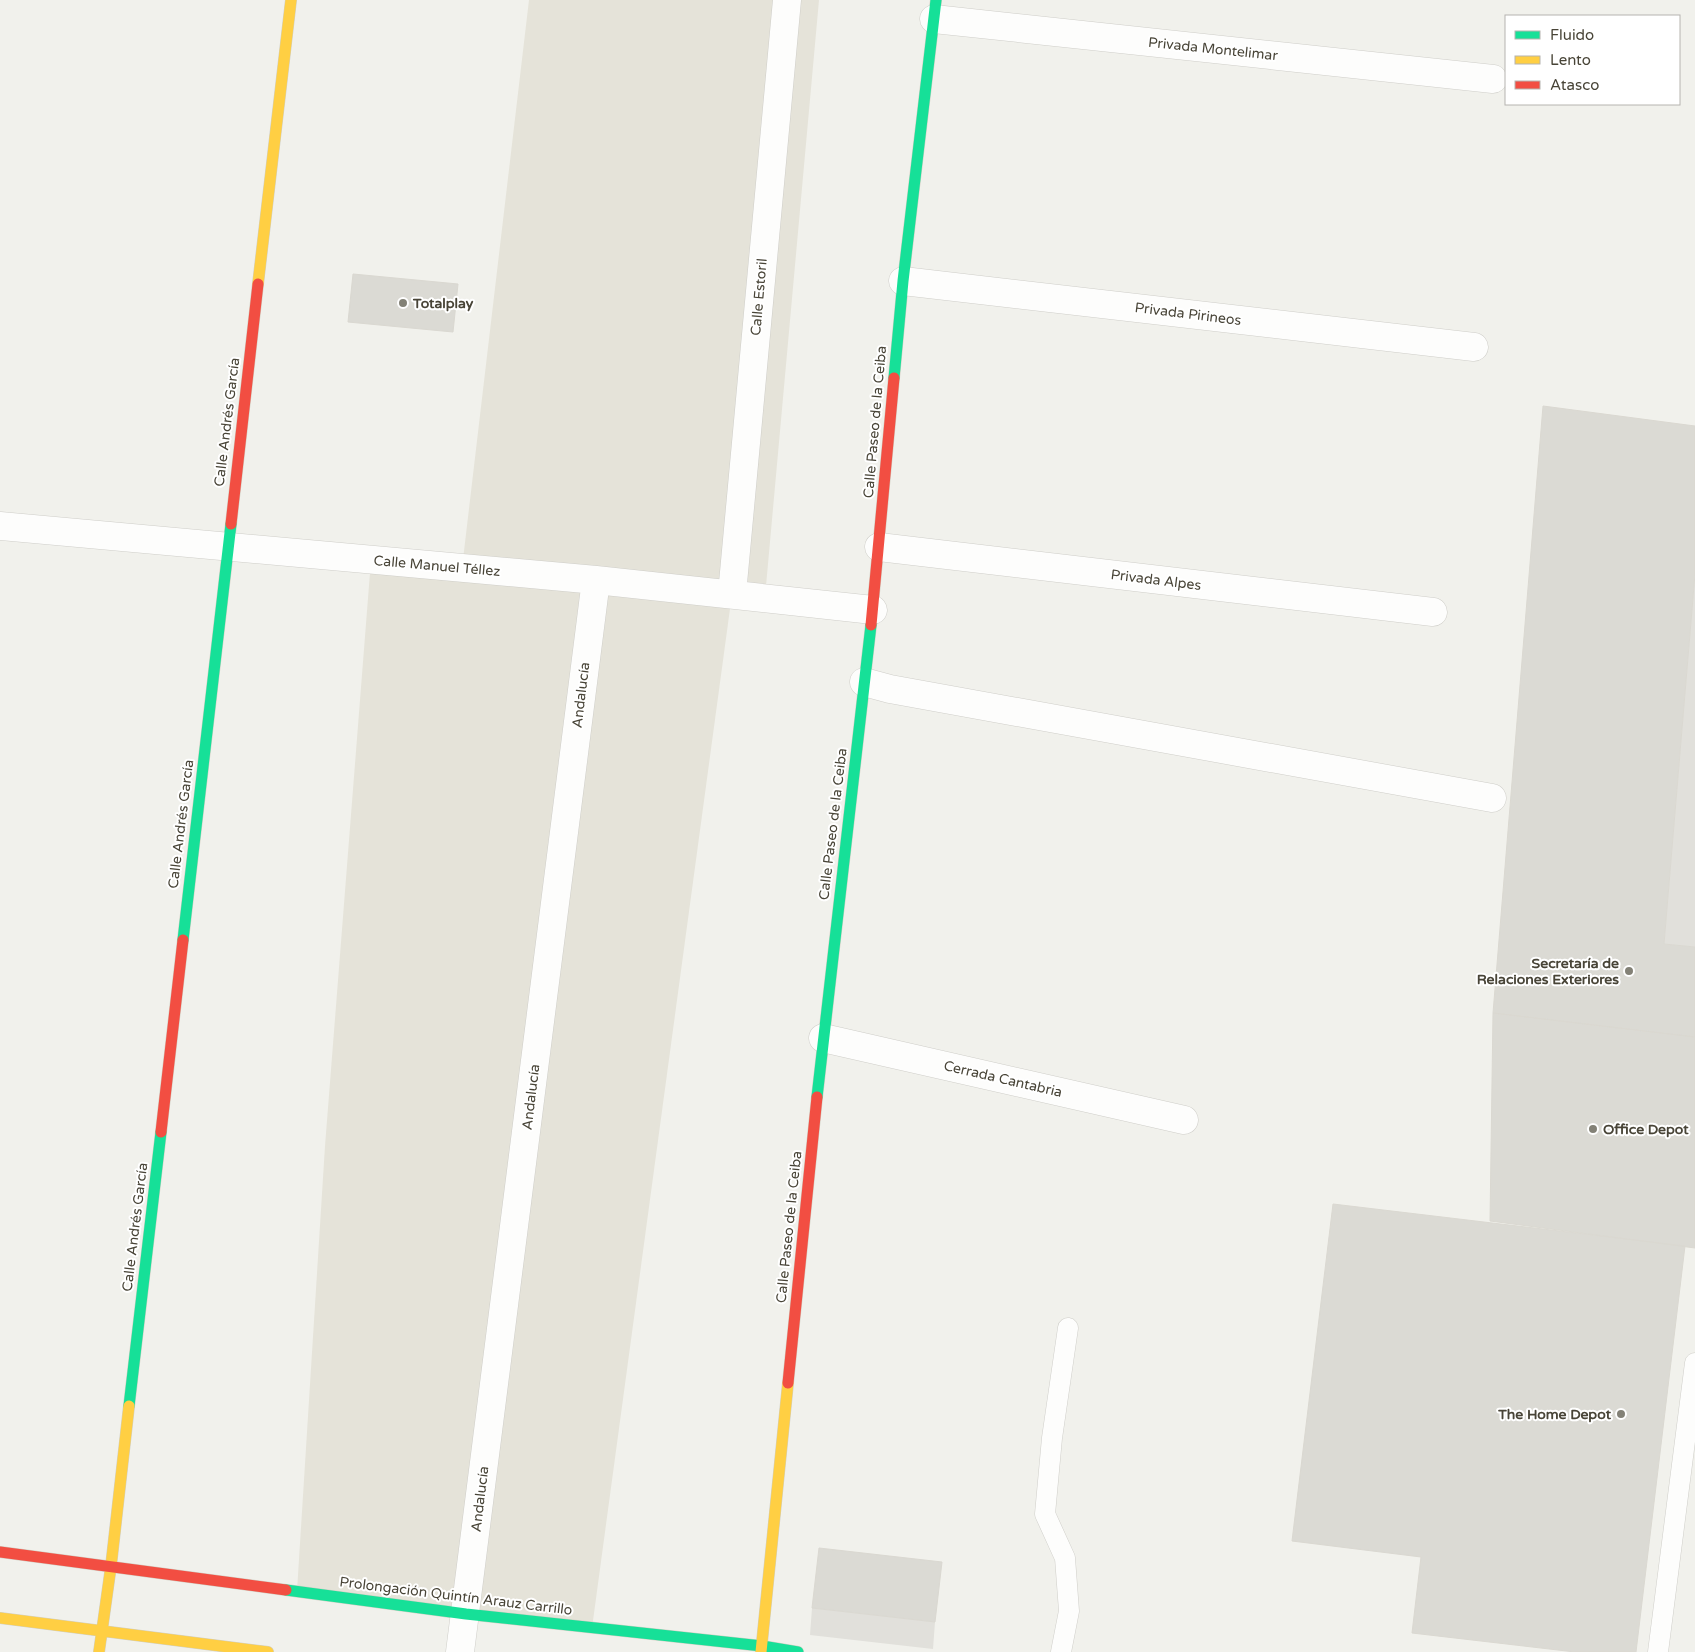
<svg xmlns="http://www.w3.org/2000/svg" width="1695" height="1652" font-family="'Varela Round',sans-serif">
	<rect width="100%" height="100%" fill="#f1f1ec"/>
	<path fill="#e5e3d9" d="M529 0H819L765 597 732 594 592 1628 297 1591 325 1146 371 560 462 568Z"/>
	<path fill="#e1e0db" d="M1695 574V947L1664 944Z
		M812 1608 935 1622 933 1649 810 1635Z"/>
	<path fill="#dbdad4" stroke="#dad8d1" d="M353 274 458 284 453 332 348 322Z
		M1543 406 1695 426V574L1664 944 1695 947V1037L1493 1013Z
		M1493 1013 1695 1037V1248L1490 1221Z
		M1333 1204 1685 1246 1636 1652H1575L1412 1633 1421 1557 1292 1541Z
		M819 1548 942 1562 935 1622 812 1608Z"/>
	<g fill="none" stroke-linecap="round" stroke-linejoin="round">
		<g stroke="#cfcec9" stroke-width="21">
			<path id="lane" d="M1061 1652 1069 1611 1065 1558 1045 1514 1052 1438 1068 1328
				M1658 1652 1695 1363"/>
		</g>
		<g stroke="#cfcec9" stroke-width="29">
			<path id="street" d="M934 19 1493 79
				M903 281 1474 347
				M0 526 596 580 873 610
				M879 547 1433 612
				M732 594 787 0
				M864 682 890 689 1492 798
				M823 1038 1184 1120
				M460 1652 596 580"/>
		</g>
		<g stroke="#d1cfc3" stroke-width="12">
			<path id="fast" d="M894 378 903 281 936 0
				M183 940 231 524
				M817 1097 871 625
				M129 1406 161 1132
				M286 1590 466 1614 762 1646 798 1652"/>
		</g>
		<g stroke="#d1cfc3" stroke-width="12">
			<path id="slow" d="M258 284 291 0
				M0 1618 268 1652
				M99 1652 111 1566 129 1406
				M761 1652 788 1383"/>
		</g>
		<g stroke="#d1cfc3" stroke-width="12">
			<path id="jam" d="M231 524 258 284
				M871 625 894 378
				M161 1132 183 940
				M788 1383 817 1097
				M0 1552 286 1590"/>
		</g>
		<use href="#lane" stroke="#fdfdfc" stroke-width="20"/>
		<use href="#street" stroke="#fdfdfc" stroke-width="28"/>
		<use href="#fast" stroke="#16e098" stroke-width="11"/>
		<use href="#slow" stroke="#ffcf43" stroke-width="11"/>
		<use href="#jam" stroke="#f24e42" stroke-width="11"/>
	</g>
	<g fill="#838176" stroke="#fff" stroke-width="2">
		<circle cx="403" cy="303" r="5"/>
		<circle cx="1629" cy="971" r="5"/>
		<circle cx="1593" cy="1129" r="5"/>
		<circle cx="1621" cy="1414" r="5"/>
	</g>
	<g text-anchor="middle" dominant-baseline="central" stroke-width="4" stroke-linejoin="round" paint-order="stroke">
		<g font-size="14" fill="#484437" stroke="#fff">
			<text transform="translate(1213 49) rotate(6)">Privada Montelimar</text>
			<text transform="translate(759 297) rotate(-85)">Calle Estoril</text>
			<text transform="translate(1188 314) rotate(7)">Privada Pirineos</text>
			<text transform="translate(227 422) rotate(-83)">Calle Andrés García</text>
			<text transform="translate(875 422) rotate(-85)">Calle Paseo de la Ceiba</text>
			<text transform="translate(437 566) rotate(5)">Calle Manuel Téllez</text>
			<text transform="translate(1156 580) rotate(7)">Privada Alpes</text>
			<text transform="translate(581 695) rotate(-83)">Andalucía</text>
			<text transform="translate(181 824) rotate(-83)">Calle Andrés García</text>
			<text transform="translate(833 824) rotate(-83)">Calle Paseo de la Ceiba</text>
			<text transform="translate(1003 1079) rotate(13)">Cerrada Cantabria</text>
			<text transform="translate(531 1097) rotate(-83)">Andalucía</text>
			<text transform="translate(135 1227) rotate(-83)">Calle Andrés García</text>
			<text transform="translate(789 1227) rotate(-84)">Calle Paseo de la Ceiba</text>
			<text transform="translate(480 1499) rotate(-83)">Andalucía</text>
			<text transform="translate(456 1596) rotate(7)">Prolongación Quintín Arauz Carrillo</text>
		</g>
		<g font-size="14" font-weight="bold" fill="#484437" stroke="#fff" text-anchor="start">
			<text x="413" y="303">Totalplay</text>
			<text x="1619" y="963" text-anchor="end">Secretaría de<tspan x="1619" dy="16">Relaciones Exteriores</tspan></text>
			<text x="1603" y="1129">Office Depot</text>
			<text x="1611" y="1414" text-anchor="end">The Home Depot</text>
		</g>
	</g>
	<rect x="1505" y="15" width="175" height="90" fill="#ffffff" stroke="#b6b4af"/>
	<rect x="1515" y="31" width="25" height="8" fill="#16e098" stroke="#b6b4af"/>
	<text x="1550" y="40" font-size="15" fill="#484437">Fluido</text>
	<rect x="1515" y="56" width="25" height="8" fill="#ffcf43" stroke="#b6b4af"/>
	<text x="1550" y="65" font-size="15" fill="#484437">Lento</text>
	<rect x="1515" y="81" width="25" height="8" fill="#f24e42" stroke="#b6b4af"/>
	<text x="1550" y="90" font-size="15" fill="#484437">Atasco</text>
</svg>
